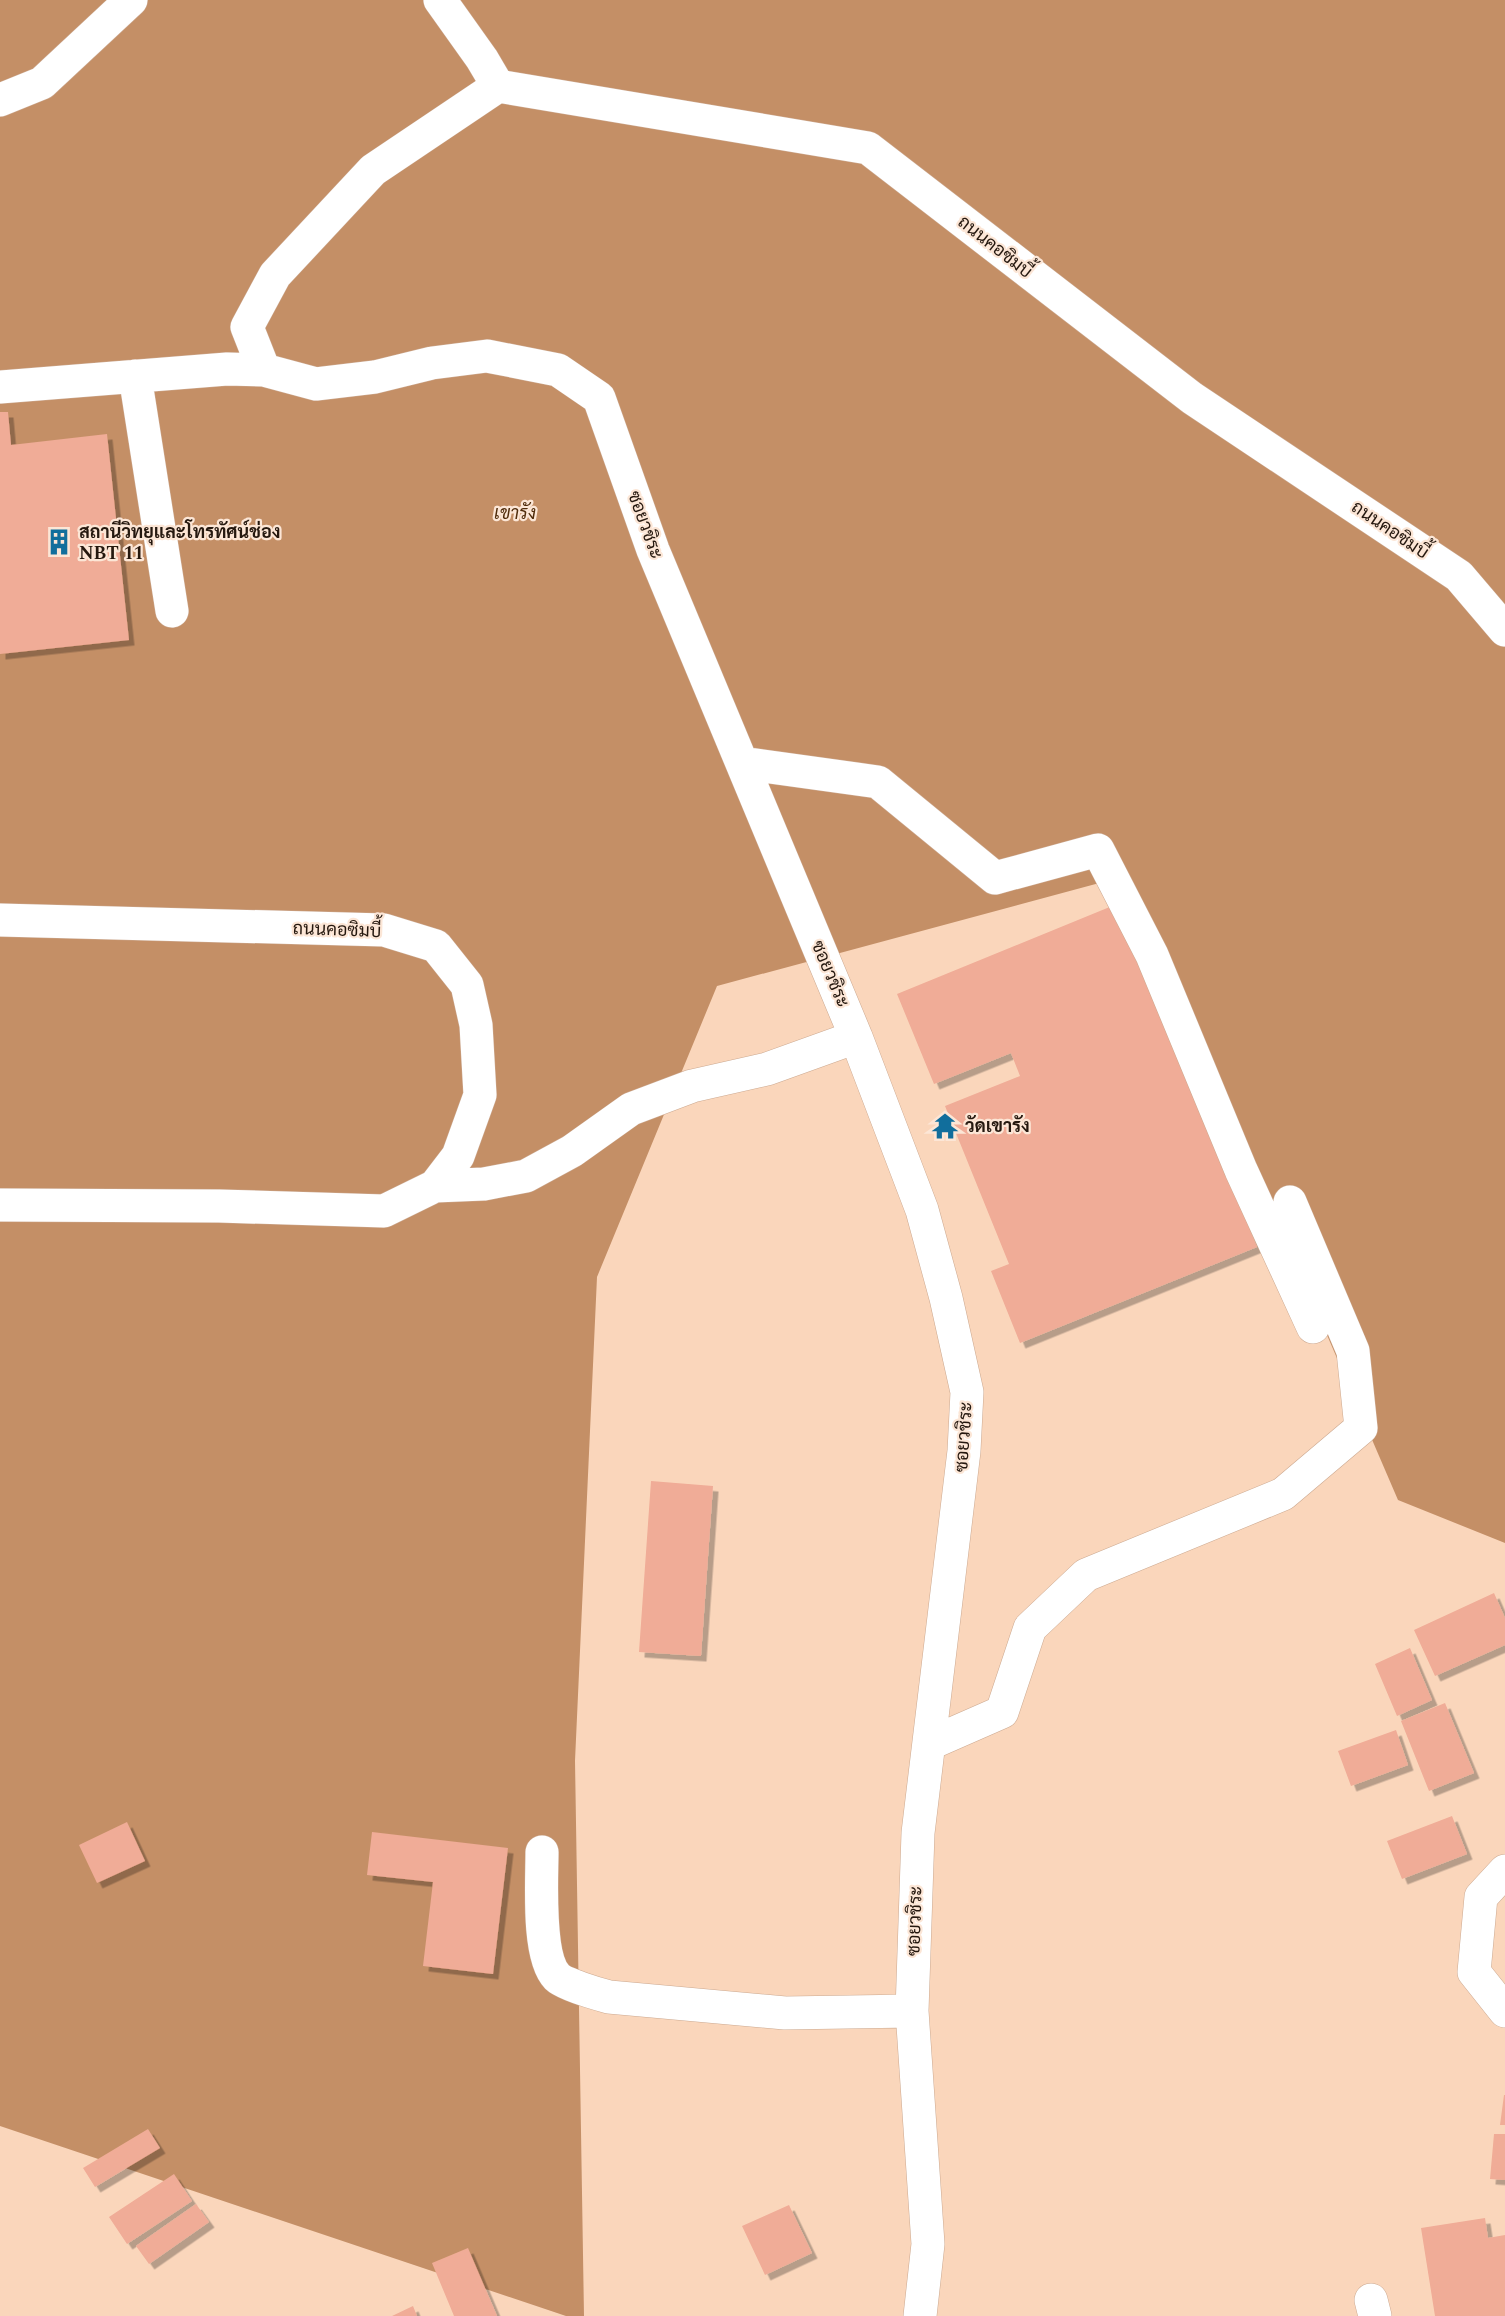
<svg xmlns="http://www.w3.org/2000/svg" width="1505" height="2316" font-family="Spectral,Sarabun,serif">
	<defs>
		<filter id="shadow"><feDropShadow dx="5.5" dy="5.5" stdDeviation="0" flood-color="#0004"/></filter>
	</defs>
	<rect width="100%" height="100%" fill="#fad6bb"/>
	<path fill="#c48f66" d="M0 0H1505V1543L1398 1500 1129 875 717 986 597 1277 575 1761 584 2316H566L0 2126Z"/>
	<path fill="#f0ac97" filter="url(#shadow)" d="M0 412H8L11 445 107 434 129 640 0 654Z
		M1117 904 1257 1247 1020 1343 991 1271 1009 1264 945 1106 1020 1076 1011 1053 934 1084 897 994Z
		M651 1481 713 1486 701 1656 639 1652Z
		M1494 1593 1505 1618V1645L1435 1676 1414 1630Z
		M1410 1648 1432 1700 1397 1716 1375 1664Z
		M1445 1703 1474 1773 1429 1791 1401 1721Z
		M1396 1730 1408 1765 1351 1786 1338 1751Z
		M1452 1816 1467 1854 1402 1879 1387 1841Z
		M127 1822 145 1861 97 1883 79 1845Z
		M372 1832 508 1848 493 1974 423 1966 433 1882 367 1875Z
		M1504 2095H1505V2125H1500Z
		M148 2129 160 2148 95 2187 83 2168Z
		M1494 2134H1505V2180L1490 2179Z
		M174 2174 192 2201 127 2244 109 2217Z
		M196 2204 209 2222 149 2264 136 2246Z
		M789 2205 812 2253 765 2275 742 2226Z
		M1485 2218 1488 2238 1505 2235V2316H1435L1421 2228Z
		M468 2248 497 2316H454L432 2263Z
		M413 2306 417 2316H392Z"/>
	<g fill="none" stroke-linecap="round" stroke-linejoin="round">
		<g stroke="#cca990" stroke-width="34">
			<path id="minor" d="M440 0 482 59 498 86
				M498 86 373 170 275 275 247 327 264 370 316 384 375 377 432 363 487 356 558 370 599 398 653 550 856 1037 922 1210 946 1298 967 1392 964 1451 918 1833 912 2011 928 2244 920 2316
				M498 86 868 148 1192 398 1459 576 1505 630
				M0 100 42 83 131 0
				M135 376 172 611
				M0 387 227 369 264 370
				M742 763 878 782 995 878 1098 850 1152 955 1241 1170 1313 1327
				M0 920 384 930 436 946 467 985 476 1025 480 1095 458 1156 435 1186 384 1211 219 1206 0 1205
				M435 1186 484 1184 526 1176 572 1151 631 1109 692 1086 767 1069 856 1037
				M929 1744 1002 1712 1030 1628 1086 1575 1283 1494 1361 1428 1353 1351 1290 1202
				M542 1852C542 1881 537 1957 557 1977 564 1984 598 1994 609 1997L785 2013 912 2011
				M1505 1871 1481 1897 1474 1972 1505 2011
				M1371 2300 1375 2316"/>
		</g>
		<use href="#minor" stroke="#fff" stroke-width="33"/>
	</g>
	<defs>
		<g id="building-bare" transform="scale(2.07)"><path d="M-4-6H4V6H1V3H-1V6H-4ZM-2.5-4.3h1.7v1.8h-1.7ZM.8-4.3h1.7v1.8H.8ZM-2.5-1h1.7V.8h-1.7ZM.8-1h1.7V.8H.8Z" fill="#116e9c" stroke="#fce6d6" stroke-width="2.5" paint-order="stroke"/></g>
		<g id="temple-bare" transform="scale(2.07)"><path d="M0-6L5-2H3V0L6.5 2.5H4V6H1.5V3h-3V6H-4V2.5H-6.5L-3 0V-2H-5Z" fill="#116e9c" stroke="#fce6d6" stroke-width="2.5" paint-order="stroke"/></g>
	</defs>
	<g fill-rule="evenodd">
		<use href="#building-bare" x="59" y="542"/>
		<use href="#temple-bare" x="945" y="1126"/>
	</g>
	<g text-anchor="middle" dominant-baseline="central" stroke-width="4.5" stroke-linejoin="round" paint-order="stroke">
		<g font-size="18" fill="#25180f" stroke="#fce6d6">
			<text transform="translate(995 247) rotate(38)">ถนนคอซิมบี้</text>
			<text transform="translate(645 525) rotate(70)">ซอยวชิระ</text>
			<text transform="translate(1390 530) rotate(34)">ถนนคอซิมบี้</text>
			<text transform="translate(337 930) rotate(2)">ถนนคอซิมบี้</text>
			<text transform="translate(830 974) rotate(67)">ซอยวชิระ</text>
			<text transform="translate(964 1437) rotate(-86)">ซอยวชิระ</text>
			<text transform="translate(915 1921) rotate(-88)">ซอยวชิระ</text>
		</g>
		<g font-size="18" font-style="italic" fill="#512d0c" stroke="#fce6d6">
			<text x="515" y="513">เขารัง</text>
		</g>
		<g font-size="18" font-weight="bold" fill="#25180f" stroke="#fce6d6" text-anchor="start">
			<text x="79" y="532">สถานีวิทยุและโทรทัศน์ช่อง<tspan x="79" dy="21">NBT 11</tspan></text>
			<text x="965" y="1126">วัดเขารัง</text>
		</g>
	</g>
</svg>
